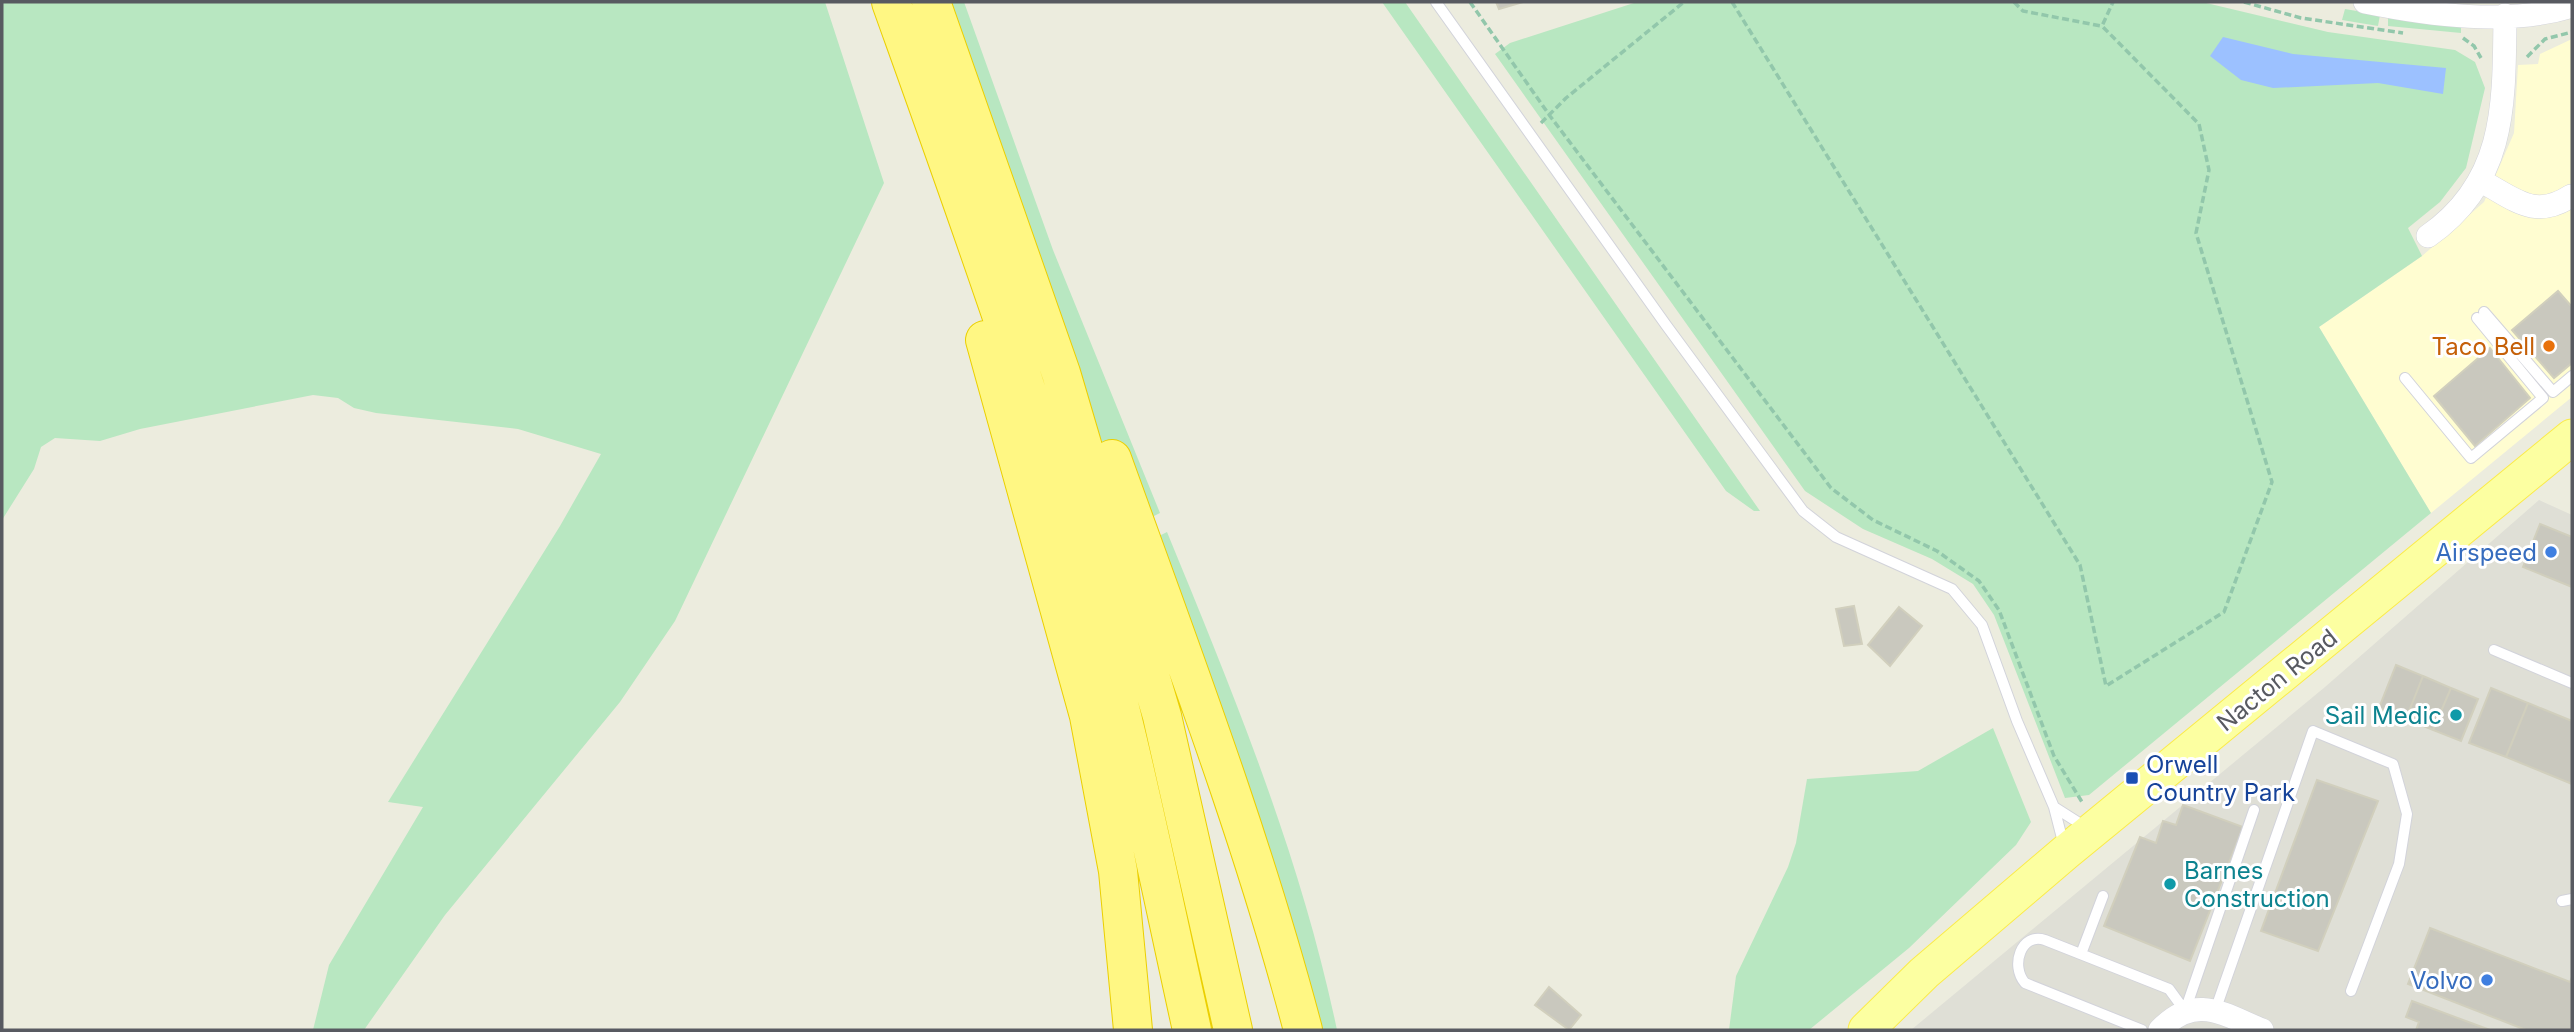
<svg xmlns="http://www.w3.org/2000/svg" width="2574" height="1032" font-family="Inter,sans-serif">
	<rect width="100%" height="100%" fill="#ececde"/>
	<path fill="#fffdd1" d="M2572 39V397L2431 513 2319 327 2422 256 2484 202 2514 133 2518 65 2538 64 2540 54Z"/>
	<path fill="#dfdfd6" d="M2539 500 2572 515V1030H1911L2325 687Z"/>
	<path fill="#b8e7c1" d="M2 2H825L884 183 675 621 620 702 445 915 364 1030H313L329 965 423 807 388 802 560 526 601 454 518 429 376 413 354 408 338 398 313 395 140 429 100 441 55 438 41 447 34 469 2 520Z
		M940 2H964L1053 250 1160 513 1152 517 1159 536 1167 532C1234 695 1301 857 1337 1030H1318L1115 476 984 131Z
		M1382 2H1405L1760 511H1754L1726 491Z
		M1637 2H2202L2328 32 2455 50 2475 62 2485 88 2466 168 2440 202 2408 228 2422 256 2319 327 2431 513 2089 795 2065 798 1994 615 1973 584 1932 559 1863 529 1805 491 1495 54 1510 43Z
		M2345 9 2380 15 2378 26 2342 20Z
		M2388 16 2461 22V33L2388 26Z
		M1993 728 2031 822 2016 845 1909 948 1809 1030H1729L1736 976 1788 867 1796 843 1807 779 1918 771Z"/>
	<path fill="#9cc1ff" d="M2223 37 2293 54 2446 68 2443 94 2378 83 2273 88 2241 80 2210 56Z"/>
	<path fill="#c9c8be" stroke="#d1cfbd" stroke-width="2" d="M1496 2H1523L1499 9Z
		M2558 291 2572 307V363L2554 378 2512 330Z
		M2490 348 2530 398 2475 446 2434 396Z
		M2540 524 2572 537V587L2523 567Z
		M1854 606 1862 644 1844 646 1836 609Z
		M1899 607 1922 626 1890 666 1868 645Z
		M2396 665 2423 676 2406 719 2379 708Z
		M2423 676 2451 688 2433 730 2406 719Z
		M2451 688 2478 699 2461 741 2433 730Z
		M2491 688 2528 703 2506 757 2469 743Z
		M2528 703 2572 721V784L2506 757Z
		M2317 780 2378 801 2318 951 2261 931Z
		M2183 805 2243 827 2190 961 2104 926 2140 837 2156 843 2163 821 2176 825Z
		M2430 928 2570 982 2572 977V1030H2526L2408 984Z
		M1549 987 1581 1015 1569 1030 1535 1005Z
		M2412 1001 2490 1030H2416L2419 1022 2406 1017Z"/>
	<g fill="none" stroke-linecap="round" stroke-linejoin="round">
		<g stroke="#d2d3da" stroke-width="12">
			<path id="lane" d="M1436 2 1666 325 1803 511 1836 537 1952 589 1982 625 2017 721 2054 807 2064 846
				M2484 312 2553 392 2572 376
				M2405 378 2471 458 2543 398 2477 318
				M2494 650 2572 683
				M2054 807 2087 828
				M2562 901 2572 899
				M2081 954 2103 896
				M2185 1011 2254 810
				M2215 1011 2313 731 2393 764 2407 814 2399 864 2351 991
				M2142 1030 2025 983C2010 966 2021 932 2045 940L2169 989 2185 1011"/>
		</g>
		<g stroke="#d2d3da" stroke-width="24">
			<path id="street" d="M2365 2C2429 15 2509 26 2572 6
				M2481 181C2515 199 2534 220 2571 196
				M2428 236C2507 181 2504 103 2505 15
				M2160 1030C2195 993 2223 1014 2262 1030"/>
		</g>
		<g stroke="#fbeb49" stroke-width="37">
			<path id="primary" d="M1866 1030 1924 973 2066 852 2572 437"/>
		</g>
		<g stroke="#ebcf00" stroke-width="40">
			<path id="highway" d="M891 2C974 234 1058 465 1119 704 1146 812 1168 922 1192 1030
				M931 2 1061 373 1162 716 1233 1030
				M985 340 1089 716 1118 871 1133 1030
				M1112 459C1180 648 1252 836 1303 1030"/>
		</g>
		<path stroke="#92c7ab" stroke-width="3.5" stroke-dasharray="7 3.5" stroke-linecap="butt" d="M1470 2 1550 116 1831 488 1873 520 1937 551 1979 581 1999 610 2054 756 2082 802
			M1732 2 2080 565 2106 686 2224 612 2272 482 2196 233 2209 170 2199 124 2102 26 2113 2
			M2014 2 2023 11 2101 26
			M2244 2 2301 18 2403 33
			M2463 38 2474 46 2481 58
			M2527 57 2545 39 2572 32
			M1541 123 1566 98 1684 2"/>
		<use href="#lane" stroke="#fff" stroke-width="10"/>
		<use href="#street" stroke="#fff" stroke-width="23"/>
		<use href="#primary" stroke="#fcffa1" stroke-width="35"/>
		<use href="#highway" stroke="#fff783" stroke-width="38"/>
	</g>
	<circle fill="#e8710a" stroke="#fff" stroke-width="2.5" cx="2549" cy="346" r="7"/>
	<g fill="#3f7fe0" stroke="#fff" stroke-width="2.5">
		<circle cx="2551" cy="552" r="7"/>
		<circle cx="2487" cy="980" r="7"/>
	</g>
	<g fill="#0f9aa8" stroke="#fff" stroke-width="2.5">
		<circle cx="2456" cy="715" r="7"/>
		<circle cx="2170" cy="884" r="7"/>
	</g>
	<rect fill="#1a4fb4" stroke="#fff" stroke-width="2.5" x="2125" y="771" width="14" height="14" rx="3.5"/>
	<g text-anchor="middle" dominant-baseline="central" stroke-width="6" stroke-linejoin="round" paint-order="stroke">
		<g font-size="24" fill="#c56008" stroke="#fff" text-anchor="end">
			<text x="2535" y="346">Taco Bell</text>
		</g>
		<g font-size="24" fill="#366cbe" stroke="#fff" text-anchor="end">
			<text x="2537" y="552">Airspeed</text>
			<text x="2473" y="980">Volvo</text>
		</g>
		<g font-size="24" fill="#585a61" stroke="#fff">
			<text transform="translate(2277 680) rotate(-39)">Nacton Road</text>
		</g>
		<g font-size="24" fill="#0d838f" stroke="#fff" text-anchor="end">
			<text x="2442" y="715">Sail Medic</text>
			<text x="2184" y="870" text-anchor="start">Barnes<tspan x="2184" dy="28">Construction</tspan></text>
		</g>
		<g font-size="24" fill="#164399" stroke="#fff" text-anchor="start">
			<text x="2146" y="764">Orwell<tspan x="2146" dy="28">Country Park</tspan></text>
		</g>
	</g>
	<rect width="2574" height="1032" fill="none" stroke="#585a61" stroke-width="7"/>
</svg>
